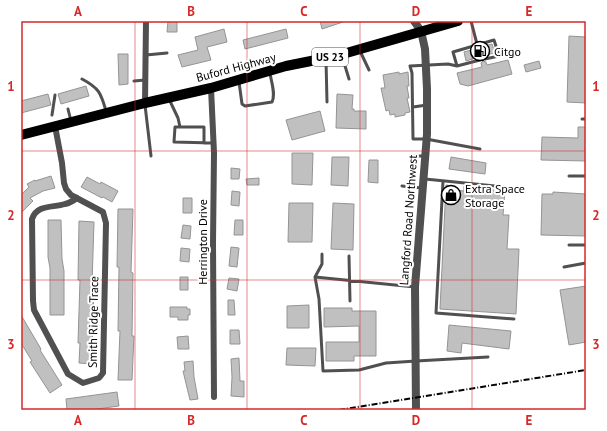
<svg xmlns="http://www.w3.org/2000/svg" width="607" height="431" font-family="'PT Sans',sans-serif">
	<rect width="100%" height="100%" fill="#fff"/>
	<path fill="#c0c0c0" stroke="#949494" d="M168 21H177V32H167Z
		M320 21H343V22L322 29Z
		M224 29 227 42 207 47 211 60 182 67 178 55 198 50 195 37Z
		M286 29 288 38 245 49 243 40Z
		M569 36 586 37V103L567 102Z
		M492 44 495 53 484 55 482 58 479 57 466 61 464 52 475 49 477 51H479L481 47Z
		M118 54H128V84L119 85Z
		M508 60 512 74 468 86 460 84 457 73 482 67 481 63 483 61 486 62 487 65Z
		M539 61 541 68 526 72 524 65Z
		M399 72V74L408 72 409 86H407L409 98H407L410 112 405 113V115L395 117V114L390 115 389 110 386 111 381 88H385L383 75Z
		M86 86 89 96 61 104 58 94Z
		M48 94 51 105 21 113V101Z
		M337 94 353 95 352 109H354V111H366V129L336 128Z
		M320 111 325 131 292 140 286 120Z
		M578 127H586V161L541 160 542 137 578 138Z
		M292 153H313L312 185 292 184Z
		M332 157H349L348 186 331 185Z
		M451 157 486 163 485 174 449 169Z
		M369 160H378V183L368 182Z
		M231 168 240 169 239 179H231Z
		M51 176 55 188 43 191 30 198 33 201 21 213V195L29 187 27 184 35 180V181Z
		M87 177 100 184 101 182 118 191 112 202 103 197 102 198 81 187Z
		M259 178V185H247L246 179Z
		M446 185 452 186V190L464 191V186L493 189V191H505L503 215H509L507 249H519L516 314 440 309Z
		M232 191 240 192 239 206 231 205Z
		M553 192 586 194V236L541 235 542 194H553Z
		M183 198H192V213H183Z
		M289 203H313L312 242H288Z
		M333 203 354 204 353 250 331 249Z
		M118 209H133L131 272 133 273 132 336H134L132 380H118L120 331H118L119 267H117Z
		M48 220H61L62 259 64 271V315H50V268L48 257Z
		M235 220H243V235H234Z
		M79 221 94 222 92 285H94L92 349H95L93 364 79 363 80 343H78L80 280H78Z
		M183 225 191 226 190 239 181 238Z
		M231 247 239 248 237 267 229 266Z
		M181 248 190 249 189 262 180 261Z
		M180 277H188V290H180Z
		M229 278 239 279 237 291 227 289Z
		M586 286V342L569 345 560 290Z
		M228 300H234L235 315H228Z
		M309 305V328H287V306Z
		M170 307H187V309H190V315H188V320H178V317H170Z
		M324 308H352V311H376V356H354V361H326V342H359V326L324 327Z
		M21 315 41 349 40 350 62 385 50 393 30 362 32 361 21 343Z
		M449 325 511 331 509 349 462 343 461 353 447 351Z
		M230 330H239L240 344H230Z
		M188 336 189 349H178L177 337Z
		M287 348H316L315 366 286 365Z
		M239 358 240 381H244V397L231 396 232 377 231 359Z
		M193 361 194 377 198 399 190 400 183 371H185L184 362Z
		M117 392 119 406 90 410H67L66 399Z"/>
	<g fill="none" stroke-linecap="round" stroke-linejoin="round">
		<path stroke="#505050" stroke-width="3" d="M471 21 478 48
			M360 51 369 70
			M146 55 167 53
			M342 56 349 79
			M326 60 327 102
			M457 66 453 52 494 40 499 56 485 59
			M82 79C99 88 101 93 106 111
			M134 81 145 80
			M239 82 242 104 245 106 272 102C276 94 271 81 270 73
			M169 99 178 118 180 127
			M145 105 151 156
			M413 107 427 105
			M68 109 71 121
			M52 115 55 95
			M582 119H586
			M204 143V127H175L174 142 213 143
			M480 149 426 139H413L412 73 410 66 448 64 457 66 480 60
			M414 156H424
			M569 176H586
			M425 179 505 187
			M443 181 436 313 514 319
			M402 186 422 188
			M569 245H586
			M322 254V264L315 277 319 299 323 371 359 370 386 363 416 361 488 357
			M349 256 350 301
			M564 267 586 263
			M315 277 415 287"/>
		<path stroke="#505050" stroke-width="6" d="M211 88 214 153 213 243 214 397
			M145 103 146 21
			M55 126 62 163 64 183 66 189 71 195 103 212 106 223 103 373 99 378 83 383 68 374 34 310 33 301 32 219C37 204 53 208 65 204 70 203 73 201 77 198"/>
		<path stroke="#505050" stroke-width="8" d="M414 21 421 31 425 49 427 89V134L415 287 416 410"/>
		<path stroke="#000" stroke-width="10" d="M21 135 145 103 211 88 286 66 336 56 458 21"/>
		<path stroke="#000" stroke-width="2" stroke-dasharray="6 2 1 2" stroke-linecap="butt" d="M339 410 586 370"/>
	</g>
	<path fill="none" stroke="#d62828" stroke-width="1" stroke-opacity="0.55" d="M135 21V410M247 21V410M360 21V410M472 21V410M21 151H586M21 280H586"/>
	<defs>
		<g id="fuel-ring" transform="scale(1)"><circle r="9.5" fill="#fff" stroke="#000" stroke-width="1.5"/><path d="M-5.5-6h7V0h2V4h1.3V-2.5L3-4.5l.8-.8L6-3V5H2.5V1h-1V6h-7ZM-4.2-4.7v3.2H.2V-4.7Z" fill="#000"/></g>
		<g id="shop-ring" transform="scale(1)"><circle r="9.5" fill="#fff" stroke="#000" stroke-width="1.5"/><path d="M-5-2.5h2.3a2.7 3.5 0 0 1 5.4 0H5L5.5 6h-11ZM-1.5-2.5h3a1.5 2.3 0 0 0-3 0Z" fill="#000"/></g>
	</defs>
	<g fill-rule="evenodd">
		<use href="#fuel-ring" x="480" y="51"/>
		<use href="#shop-ring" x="451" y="195"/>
	</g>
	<g text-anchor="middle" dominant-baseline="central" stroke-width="4" stroke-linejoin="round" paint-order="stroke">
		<rect fill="#fff" stroke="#4c4c4c" stroke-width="1" x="312" y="48" width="36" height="18" rx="3"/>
		<g font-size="11" font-weight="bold" fill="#000">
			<text x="330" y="57">US 23</text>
		</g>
		<g font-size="12" fill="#000" stroke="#fff" text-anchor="start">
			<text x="494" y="51">Citgo</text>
			<text x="465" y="188">Extra Space<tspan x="465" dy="14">Storage</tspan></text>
		</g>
		<g font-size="12" fill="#000" stroke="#fff">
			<text transform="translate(236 67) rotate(-15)">Buford Highway</text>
			<text transform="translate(408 220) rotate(-86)">Langford Road Northwest</text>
			<text transform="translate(202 242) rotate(-90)">Herrington Drive</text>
			<text transform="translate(93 322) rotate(-89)">Smith Ridge Trace</text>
		</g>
	</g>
	<rect width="607" height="431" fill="none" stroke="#ffffff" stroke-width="44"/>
	<rect x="22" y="22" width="563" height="387" fill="none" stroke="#d62828" stroke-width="1.5"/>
	<g font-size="13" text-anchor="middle" font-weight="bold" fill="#d62828">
		<text x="78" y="16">A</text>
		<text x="191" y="16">B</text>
		<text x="304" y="16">C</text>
		<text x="416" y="16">D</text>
		<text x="529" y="16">E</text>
		<text x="11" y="91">1</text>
		<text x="596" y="91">1</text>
		<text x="11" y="220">2</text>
		<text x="596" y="220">2</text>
		<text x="11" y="349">3</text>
		<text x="596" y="349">3</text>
		<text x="78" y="425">A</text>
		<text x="191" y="425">B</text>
		<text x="304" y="425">C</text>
		<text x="416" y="425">D</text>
		<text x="529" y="425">E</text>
	</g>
</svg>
